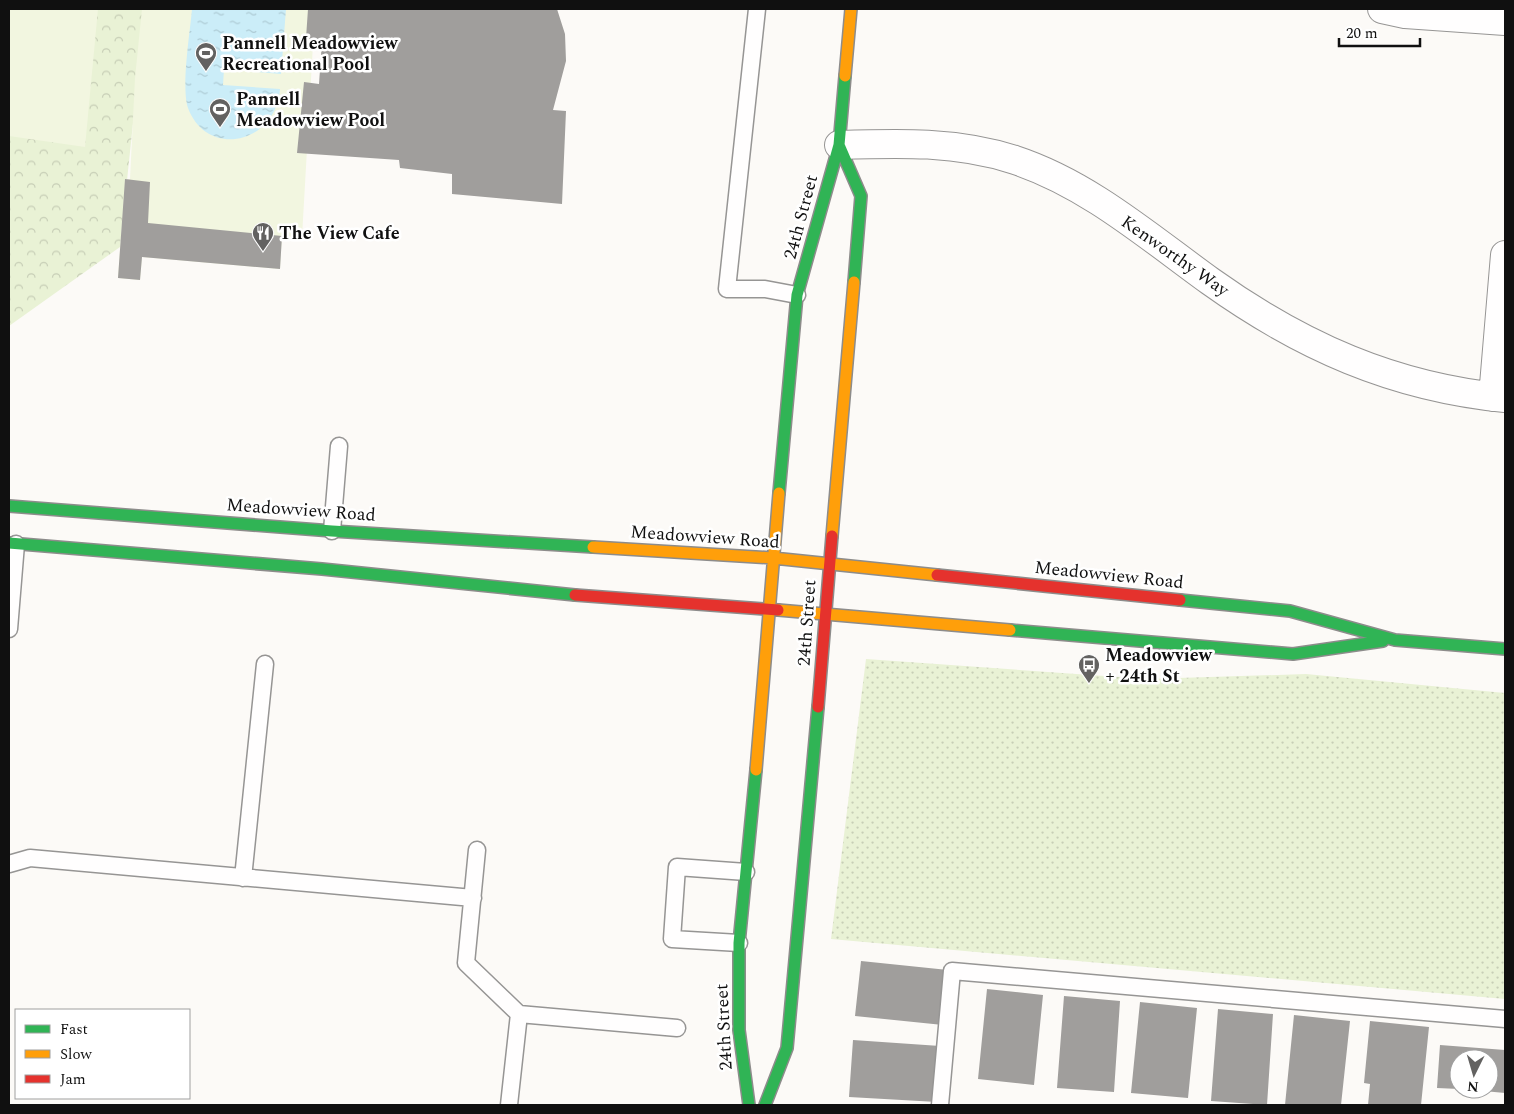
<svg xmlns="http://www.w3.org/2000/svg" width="1514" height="1114" font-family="Spectral,serif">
	<defs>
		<pattern id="grass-dots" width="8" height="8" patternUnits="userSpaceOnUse" patternTransform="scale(1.25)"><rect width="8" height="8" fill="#e9f2d5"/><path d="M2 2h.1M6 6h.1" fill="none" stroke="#c7ceb6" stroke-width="1.8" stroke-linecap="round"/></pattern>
		<pattern id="park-crowns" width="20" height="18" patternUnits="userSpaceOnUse" patternTransform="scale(1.25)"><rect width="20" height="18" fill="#e9f2d5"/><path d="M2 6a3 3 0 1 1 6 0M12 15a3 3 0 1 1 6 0" fill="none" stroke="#c7ceb6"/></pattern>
		<pattern id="water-ripples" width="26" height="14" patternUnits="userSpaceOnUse" patternTransform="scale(1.25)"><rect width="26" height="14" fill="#cbedf8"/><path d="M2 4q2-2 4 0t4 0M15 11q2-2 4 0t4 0" fill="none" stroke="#adcad4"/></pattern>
	</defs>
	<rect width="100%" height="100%" fill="#fcfaf7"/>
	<path fill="url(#grass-dots)" d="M866 659 1147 679 1306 674 1505 693V999L831 939Z"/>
	<path fill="url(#park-crowns)" d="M9 9H145L120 247 9 326Z"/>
	<path fill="#f2f6e0" d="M9 9H98L85 147 9 136Z
		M142 9H315L302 237 282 236 280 269 142 257 140 280 118 278 125 179H130L135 78Z"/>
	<path fill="url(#water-ripples)" d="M192 9H286L281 74 224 69 223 85 280 89C276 144 207 159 188 108 181 87 190 33 192 9Z"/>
	<path fill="#a09e9c" d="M308 9H557L565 34 566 61 553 110 566 111 562 204 452 194V174L400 168 399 160 297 153 304 82 319 84 322 41 306 38Z
		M125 179 150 182 148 223 282 236 280 269 142 257 140 280 118 278Z
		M861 961 948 970 943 1025 855 1016Z
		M987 989 1043 995 1034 1085 978 1079Z
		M1064 996 1120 1001 1114 1092 1057 1088Z
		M1140 1002 1197 1008 1188 1098 1131 1093Z
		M1218 1009 1273 1014 1267 1105 1211 1101Z
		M1294 1015 1350 1021 1341 1105H1285Z
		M1370 1021 1429 1027 1421 1105H1368L1370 1084 1364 1083Z
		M853 1040 940 1046 937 1102 849 1097Z
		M1440 1045 1505 1050V1093L1473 1090 1489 1089V1059H1459V1089L1437 1088Z"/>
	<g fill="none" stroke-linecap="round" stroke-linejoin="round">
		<g stroke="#969594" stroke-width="19">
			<path id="lane" d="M757 9 727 289H765L797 295
				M332 531 339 446
				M9 629 16 544
				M477 850 466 963 519 1014 677 1028
				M9 864 30 858 473 898
				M243 878 265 664
				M739 943 672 939 677 867 746 872
				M509 1105 519 1014
				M940 1105 952 971 1505 1019"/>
		</g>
		<g stroke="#969594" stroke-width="30">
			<path id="street" d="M1382 9 1405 14 1505 21
				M839 145C899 143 957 141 1015 160 1088 184 1149 237 1210 281 1301 346 1393 387 1505 398
				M1493 397 1505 255"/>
		</g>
		<g stroke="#8d8c8b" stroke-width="14">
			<path id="fast" d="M839 145 861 196 854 282
				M779 493 797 295 839 145 845 76
				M9 506 332 531 593 547
				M9 543 322 569 575 595
				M1180 600 1290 611 1395 640 1505 649
				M1010 630 1293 654 1383 641
				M749 1105 739 1030V943L756 770
				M765 1105 787 1048 818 707"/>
		</g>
		<g stroke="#8d8c8b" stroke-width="14">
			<path id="slow" d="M845 76 851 9
				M832 536 854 282
				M593 547 773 558 937 575
				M778 610 1010 630
				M756 770 779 493"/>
		</g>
		<g stroke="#8d8c8b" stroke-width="14">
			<path id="jam" d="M937 575 1180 600
				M575 595 778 610
				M818 707 832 536"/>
		</g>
		<use href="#lane" stroke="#fffefe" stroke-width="16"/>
		<use href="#street" stroke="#fffefe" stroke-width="28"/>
		<use href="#fast" stroke="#30b455" stroke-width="11"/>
		<use href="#slow" stroke="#ff9f0a" stroke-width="11"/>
		<use href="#jam" stroke="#e5322d" stroke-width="11"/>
	</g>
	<defs>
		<g id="stadium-pin" transform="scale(1.125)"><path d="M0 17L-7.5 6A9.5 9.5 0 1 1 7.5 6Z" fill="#636261" stroke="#fff"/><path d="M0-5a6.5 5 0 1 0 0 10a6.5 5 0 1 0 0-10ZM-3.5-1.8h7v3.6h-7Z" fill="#fff"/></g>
		<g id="restaurant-pin" transform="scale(1.125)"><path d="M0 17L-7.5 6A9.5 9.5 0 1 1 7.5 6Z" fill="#636261" stroke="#fff"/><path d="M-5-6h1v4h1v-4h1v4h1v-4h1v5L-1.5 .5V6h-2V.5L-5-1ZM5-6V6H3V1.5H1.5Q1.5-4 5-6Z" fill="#fff"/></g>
		<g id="bus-pin" transform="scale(1.125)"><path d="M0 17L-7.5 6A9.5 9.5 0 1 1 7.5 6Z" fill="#636261" stroke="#fff"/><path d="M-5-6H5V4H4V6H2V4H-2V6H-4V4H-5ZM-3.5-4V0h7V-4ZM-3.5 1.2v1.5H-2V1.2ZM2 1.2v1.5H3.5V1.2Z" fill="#fff"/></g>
	</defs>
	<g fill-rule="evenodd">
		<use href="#stadium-pin" x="206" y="53"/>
		<use href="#stadium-pin" x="220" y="109"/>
		<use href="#restaurant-pin" x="263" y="233"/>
		<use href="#bus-pin" x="1089" y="665"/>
	</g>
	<g text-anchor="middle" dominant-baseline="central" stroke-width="5" stroke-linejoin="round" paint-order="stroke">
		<g font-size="18" font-weight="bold" fill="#101010" stroke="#fff" text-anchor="start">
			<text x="222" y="43">Pannell Meadowview<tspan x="222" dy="21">Recreational Pool</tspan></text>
			<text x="236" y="99">Pannell<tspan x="236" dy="21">Meadowview Pool</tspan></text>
			<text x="279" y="233">The View Cafe</text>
			<text x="1105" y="655">Meadowview<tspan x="1105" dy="21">+ 24th St</tspan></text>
		</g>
		<g font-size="18" fill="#101010" stroke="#fff">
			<text transform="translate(801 217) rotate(-75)">24th Street</text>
			<text transform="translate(1175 256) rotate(35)">Kenworthy Way</text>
			<text transform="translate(301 510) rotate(4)">Meadowview Road</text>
			<text transform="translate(705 537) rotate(4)">Meadowview Road</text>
			<text transform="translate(1109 575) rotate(6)">Meadowview Road</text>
			<text transform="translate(807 623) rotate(-86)">24th Street</text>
			<text transform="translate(724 1027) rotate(-93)">24th Street</text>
		</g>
	</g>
	<rect width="1514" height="1114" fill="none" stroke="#101010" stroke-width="20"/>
	<rect x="15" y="1009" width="175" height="90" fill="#ffffff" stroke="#9f9f9f"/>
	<rect x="25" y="1025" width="25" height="8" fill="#30b455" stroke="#9f9f9f"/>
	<text x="60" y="1034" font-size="15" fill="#101010">Fast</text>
	<rect x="25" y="1050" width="25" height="8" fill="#ff9f0a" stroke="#9f9f9f"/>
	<text x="60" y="1059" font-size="15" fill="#101010">Slow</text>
	<rect x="25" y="1075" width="25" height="8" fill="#e5322d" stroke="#9f9f9f"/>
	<text x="60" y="1084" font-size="15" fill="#101010">Jam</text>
	<g transform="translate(1474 1074) rotate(185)"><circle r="24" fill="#ffffff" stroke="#9f9f9f"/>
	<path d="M0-4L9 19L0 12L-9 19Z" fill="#636261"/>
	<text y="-8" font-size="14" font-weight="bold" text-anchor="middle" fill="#101010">N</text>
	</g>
	<path d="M1339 38v8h81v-8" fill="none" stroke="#101010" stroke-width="2.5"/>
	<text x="1346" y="38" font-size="15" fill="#101010" stroke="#ffffff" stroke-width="4" paint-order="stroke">20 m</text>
</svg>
